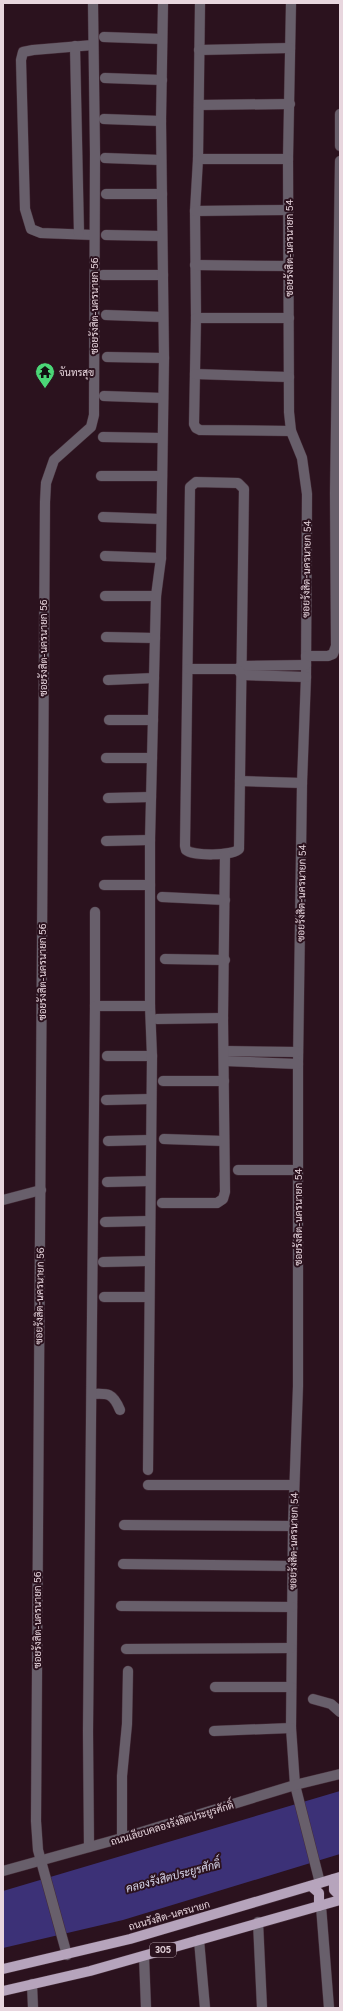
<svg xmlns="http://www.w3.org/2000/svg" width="343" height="2011" viewBox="0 0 343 2011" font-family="Figtree,Sarabun,sans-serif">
	<rect width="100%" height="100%" fill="#2b121e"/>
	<!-- water -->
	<polygon fill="#3c3177" points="340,1791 340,1854 123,1920 3,1948 3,1891"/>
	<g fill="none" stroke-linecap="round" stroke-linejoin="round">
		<defs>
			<g id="minor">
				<polyline points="200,3 198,159 195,211 196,318 194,424 196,428 200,430 291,431"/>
				<polyline points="291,3 288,159 289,412 291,431 302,458 307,494 306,677 302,783 298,1064 298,1386 293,1526 291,1728 295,1785 320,1883"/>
				<polyline points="104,37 162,39"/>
				<polyline points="93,45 33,50 23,52 21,60 25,209 31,229 41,233 94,235"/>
				<polyline points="75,46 79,234"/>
				<polyline points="199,50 290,48"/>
				<polyline points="105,78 162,80"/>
				<polyline points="199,105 290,104"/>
				<polyline points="104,119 161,121"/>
				<polyline points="340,146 340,114"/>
				<polyline points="105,158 161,160"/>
				<polyline points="198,159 288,159"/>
				<polyline points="106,194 162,194"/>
				<polyline points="195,211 288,210"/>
				<polyline points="106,235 162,236"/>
				<polyline points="195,265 289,266"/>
				<polyline points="103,275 163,275"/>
				<polyline points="106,315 163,317"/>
				<polyline points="196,318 289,318"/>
				<polyline points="107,357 164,358"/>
				<polyline points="195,374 289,377"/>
				<polyline points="104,396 163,398"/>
				<polyline points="103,437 162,438"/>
				<polyline points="101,476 162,476"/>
				<path d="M196 482 238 483 244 489 239 849C233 856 193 856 186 850L185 846 190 487Z"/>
				<polyline points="103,517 161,519"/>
				<polyline points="105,556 161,558"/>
				<polyline points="105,596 156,596"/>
				<polyline points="106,637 155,638"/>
				<polyline points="306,656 328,656 333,654 336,646 335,493 340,161"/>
				<polyline points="188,669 237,669 242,666 306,665"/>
				<polyline points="239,671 242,675 306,677"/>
				<polyline points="108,680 154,678"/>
				<polyline points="109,720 153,720"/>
				<polyline points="106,758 152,758"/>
				<polyline points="240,781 302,783"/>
				<polyline points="108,798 151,797"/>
				<polyline points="106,841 150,840"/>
				<polyline points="104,885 150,885"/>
				<polyline points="162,897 225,900"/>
				<polyline points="95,912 95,1006"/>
				<polyline points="165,959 225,960"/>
				<polyline points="157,1019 223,1018"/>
				<polyline points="225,1051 298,1052"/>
				<polyline points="107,1056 152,1056"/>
				<polyline points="225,1061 298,1064"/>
				<polyline points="163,1081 224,1081"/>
				<polyline points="106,1100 151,1099"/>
				<polyline points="164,1139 224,1141"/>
				<polyline points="108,1141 150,1140"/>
				<polyline points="238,1170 297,1170"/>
				<polyline points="107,1182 150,1181"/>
				<polyline points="3,1200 41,1190"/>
				<polyline points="162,1203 217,1203 223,1199 225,1192 223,1018 225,854"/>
				<polyline points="105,1222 149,1221"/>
				<polyline points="103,1262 148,1261"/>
				<polyline points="104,1297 149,1297"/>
				<path d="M92 1394C108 1393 113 1393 120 1410"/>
				<polyline points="148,1470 152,1056 150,1006"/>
				<polyline points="148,1485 294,1485"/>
				<polyline points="124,1525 293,1526"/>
				<polyline points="123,1564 292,1566"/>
				<polyline points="121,1606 292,1607"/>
				<polyline points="126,1649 291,1648"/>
				<polyline points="215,1687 291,1687"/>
				<polyline points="313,1699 331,1704 340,1712"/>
				<polyline points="214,1731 291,1728"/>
				<polyline points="122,1838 122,1776 127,1724 128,1671"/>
				<polyline points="89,1847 88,1732 95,1006 150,1006 150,840 156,596 161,558 164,358 161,121 163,3"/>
				<polyline points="3,1871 122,1838 295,1785 340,1774"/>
				<polyline points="321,1906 329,2008"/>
				<polyline points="258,1922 262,2008"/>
				<polyline points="199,1940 205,2008"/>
				<polyline points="67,1955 38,1850 36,1821 45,502 46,483 54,460 91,427 94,415 95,153 93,3"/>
				<polyline points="144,1956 146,2008"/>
				<polyline points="32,1984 33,2008"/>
			</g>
			<g id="major">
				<polyline points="334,1879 334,1890 340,1896"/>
				<polyline points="311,1886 319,1893 319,1906"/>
				<polyline points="3,1969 130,1939 340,1877"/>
				<polyline points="3,1991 90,1971 340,1900"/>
			</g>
		</defs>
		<!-- minor casing -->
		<use href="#minor" stroke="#452d39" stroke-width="11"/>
		<!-- major casing -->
		<use href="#major" stroke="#452d39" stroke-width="11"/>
		<!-- minor -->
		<use href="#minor" stroke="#685f6b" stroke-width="10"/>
		<!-- major -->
		<use href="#major" stroke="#b6a4bc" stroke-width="10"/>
	</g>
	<!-- icons -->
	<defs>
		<symbol id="temple-pin" viewBox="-11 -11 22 30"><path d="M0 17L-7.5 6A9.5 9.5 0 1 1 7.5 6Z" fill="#4bd677" stroke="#2b121e"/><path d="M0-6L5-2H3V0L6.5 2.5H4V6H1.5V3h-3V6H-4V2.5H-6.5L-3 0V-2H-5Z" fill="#111"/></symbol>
	</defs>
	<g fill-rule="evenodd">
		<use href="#temple-pin" x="34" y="361" width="22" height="30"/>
	</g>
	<g text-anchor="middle" stroke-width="4" stroke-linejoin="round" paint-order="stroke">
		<!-- shield labels -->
		<rect fill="#2b121e" stroke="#af9ba4" stroke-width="1" x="150" y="1943" width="26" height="14" rx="3"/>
		<g font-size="9" font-weight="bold" fill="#e8d6de">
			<text x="163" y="1953">305</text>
		</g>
		<!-- street labels -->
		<g font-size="10" fill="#e8d6de" stroke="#2b121e">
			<text transform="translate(289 248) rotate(-90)" y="4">ซอยรังสิต-นครนายก 54</text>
			<text transform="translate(94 306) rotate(-90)" y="4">ซอยรังสิต-นครนายก 56</text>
			<text transform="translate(306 569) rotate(-89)" y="4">ซอยรังสิต-นครนายก 54</text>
			<text transform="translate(43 648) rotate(-90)" y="4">ซอยรังสิต-นครนายก 56</text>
			<text transform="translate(301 893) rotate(-89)" y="4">ซอยรังสิต-นครนายก 54</text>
			<text transform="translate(42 972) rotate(-90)" y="4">ซอยรังสิต-นครนายก 56</text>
			<text transform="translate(298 1217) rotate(-90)" y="4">ซอยรังสิต-นครนายก 54</text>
			<text transform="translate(39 1296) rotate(-89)" y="4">ซอยรังสิต-นครนายก 56</text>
			<text transform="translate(293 1541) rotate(-89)" y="4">ซอยรังสิต-นครนายก 54</text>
			<text transform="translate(37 1620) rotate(-90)" y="4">ซอยรังสิต-นครนายก 56</text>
			<text transform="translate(172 1823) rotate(-17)" y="4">ถนนเลียบคลองรังสิตประยูรศักดิ์</text>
			<text transform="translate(169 1915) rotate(-16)" y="4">ถนนรังสิต-นครนายก</text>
		</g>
		<!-- poi labels -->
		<g font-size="10" fill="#e8d6de" stroke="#2b121e" text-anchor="start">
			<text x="59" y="376">จันทรสุข</text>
		</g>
		<!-- water labels -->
		<g font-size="11" font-style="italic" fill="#d8d8ed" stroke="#2b121e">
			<text transform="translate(173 1876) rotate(-15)" y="4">คลองรังสิตประยูรศักดิ์</text>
		</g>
	</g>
	<!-- border -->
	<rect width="343" height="2011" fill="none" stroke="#e8d6de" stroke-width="8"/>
</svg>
